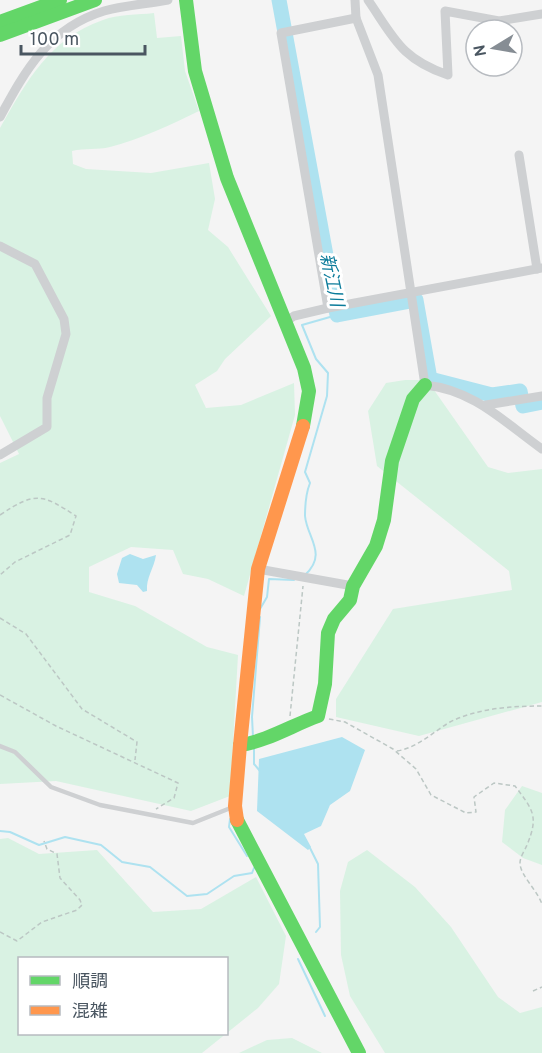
<svg xmlns="http://www.w3.org/2000/svg" width="542" height="1053" viewBox="0 0 542 1053" font-family="Overpass,'Noto Sans JP',sans-serif">
	<rect width="100%" height="100%" fill="#f4f4f4"/>
	<!-- green -->
	<g fill="#d9f2e3" fill-rule="evenodd">
		<path d="M154 13 157 38 181 36 185 71 199 111C170 125 141 139 110 147 98 150 85 148 72 151L73 164 86 169 151 173 209 163 215 199 208 230 228 247 271 316 225 359 217 371 195 385 206 408 241 405 294 383 295 415 244 596 208 579 183 574 173 550 131 547 89 567V592L135 606 207 647 238 655 230 796 191 811 56 781 0 784V463L19 454 0 416V128C26 82 50 38 103 20 118 14 138 15 154 13Z"/>
		<polygon points="405,380 427,380 488,467 508,473 542,469 542,702 419,736 336,717 336,699 393,609 512,590 509,571 377,466 368,411 386,383"/>
		<polygon points="522,786 542,793 542,865 523,858 502,842 505,810"/>
		<path d="M8 838 39 854 97 850 153 912 201 909 256 877 286 936 279 984 258 1008 202 1053H0V839ZM226 958V1034H20V958Z"/>
		<polygon points="367,850 415,887 451,927 498,997 520,1013 542,1007 542,1053 385,1053 350,996 341,955 340,891 348,862"/>
		<polygon points="292,1038 322,1053 239,1053 267,1040"/>
	</g>
	<!-- water -->
	<g fill="#aee2f0">
		<path d="M130 554 143 559 156 555C154 569 146 577 147 591L143 592 137 585 119 583 117 574 122 558Z"/>
		<polygon points="342,737 365,750 350,791 330,805 321,826 304,834 311,847 308,850 257,811 259,759"/>
	</g>
	<g fill="none" stroke-linecap="round" stroke-linejoin="round">
		<!-- stream -->
		<g stroke="#aee2f0" stroke-width="2">
			<path d="M305 575C328 554 307 538 305 516 305 505 306 493 310 483L305 472 327 396 328 373 316 359 302 325 337 315"/>
			<polyline points="260,609 267,597 269,579 294,580"/>
			<polyline points="253,737 252,717 260,617"/>
			<polyline points="254,749 254,764 260,771"/>
			<polyline points="230,819 229,827 247,856"/>
			<polyline points="0,831 10,832 39,845 65,837 101,845 122,862 150,867 187,896 207,894 234,876 252,873 254,868"/>
			<polyline points="309,846 318,864 320,927 316,932"/>
			<polyline points="298,959 325,1016"/>
		</g>
		<!-- river -->
		<polyline stroke="#aee2f0" stroke-width="15" points="279,0 337,315 416,300 430,379 492,395 520,391 523,406 542,402"/>
		<!-- path -->
		<g stroke="#bcc7c4" stroke-width="1.5" stroke-dasharray="4.5 3" stroke-linecap="butt">
			<path d="M0 515C36 491 42 494 76 516L70 535 15 562 0 575"/>
			<polyline points="0,618 26,634 82,709 137,742 135,760"/>
			<polyline points="0,695 56,726 178,783 174,798 156,809"/>
			<polyline points="290,716 303,586"/>
			<path d="M329 719 345 722 393 749 416 769 431 795 466 813 476 812 474 797 494 783 515 786C533 810 539 816 527 845 525 850 520 857 520 863 520 875 537 890 542 904"/>
			<path d="M397 751C417 748 433 732 450 722 478 708 512 706 542 706"/>
			<polyline points="0,932 17,941 42,922 77,910 82,905 80,900 60,878 57,854 47,849 44,841"/>
			<polyline points="533,991 542,987"/>
		</g>
		<!-- lane -->
		<polyline stroke="#ced0d2" stroke-width="4.5" points="0,746 15,752 51,787 100,805 193,823 233,807"/>
		<!-- street -->
		<g stroke="#ced0d2" stroke-width="9">
			<path d="M355 0 356 18 378 75 425 385C474 390 504 422 542 449"/>
			<path d="M368 0C394 38 401 59 448 75L445 11 499 21 542 14"/>
			<path d="M0 117C26 69 49 28 104 11 125 5 147 4 168 0"/>
			<polyline points="519,155 537,269"/>
			<polyline points="0,246 35,264 64,319 66,334 47,398 47,427 0,455"/>
			<polyline points="328,308 281,33 356,18"/>
			<polyline points="285,322 294,316 328,308 542,268"/>
			<polyline points="486,405 542,396"/>
			<polyline points="258,569 353,586"/>
		</g>
		<!-- fast -->
		<g stroke="#63d668" stroke-width="14">
			<polyline points="186,0 195,71 227,178 304,368 309,391 303,426"/>
			<polyline points="0,22 60,0"/>
			<polyline points="0,35 95,0"/>
			<path d="M240 745C265 742 293 725 318 716L325 684 328 633 334 619 350 600 353 586 376 546 384 520 392 461 413 399 425 385"/>
			<polyline points="237,820 359,1053"/>
		</g>
		<!-- slow -->
		<polyline stroke="#ff974d" stroke-width="14" points="237,820 235,806 240,745 258,569 303,426"/>
	</g>
	<g text-anchor="middle" stroke-width="6" stroke-linejoin="round" paint-order="stroke">
		<!-- water labels -->
		<g font-size="18" font-style="italic" fill="#0c7c9b" stroke="#fff">
			<text transform="translate(332 280) rotate(78)" y="6">新江川</text>
		</g>
	</g>
	<!-- legend -->
	<rect x="18" y="957" width="210" height="78" fill="#ffffff" stroke="#b7bbc0" stroke-width="1.5"/>
	<rect x="30" y="976" width="30" height="9" fill="#63d668" stroke="#b7bbc0" stroke-width="1.5"/>
	<text x="72" y="987" font-size="18" fill="#4a5661">順調</text>
	<rect x="30" y="1006" width="30" height="9" fill="#ff974d" stroke="#b7bbc0" stroke-width="1.5"/>
	<text x="72" y="1017" font-size="18" fill="#4a5661">混雑</text>
	<!-- north arrow -->
	<g transform="translate(494 48) rotate(259)"><circle r="28" fill="#ffffff" stroke="#b7bbc0" stroke-width="1.5"/>
	<path d="M0-4.5L10 22L0 15L-10 22Z" fill="#868d94"/>
	<text y="-9" font-size="16" font-weight="bold" text-anchor="middle" fill="#4a5661">N</text>
	</g>
	<!-- scale -->
	<path d="M21 45v9h124v-9" fill="none" stroke="#4a5661" stroke-width="3"/>
	<text x="30" y="45" font-size="18" fill="#4a5661" stroke="#ffffff" stroke-width="4.5" paint-order="stroke">100 m</text>
</svg>
